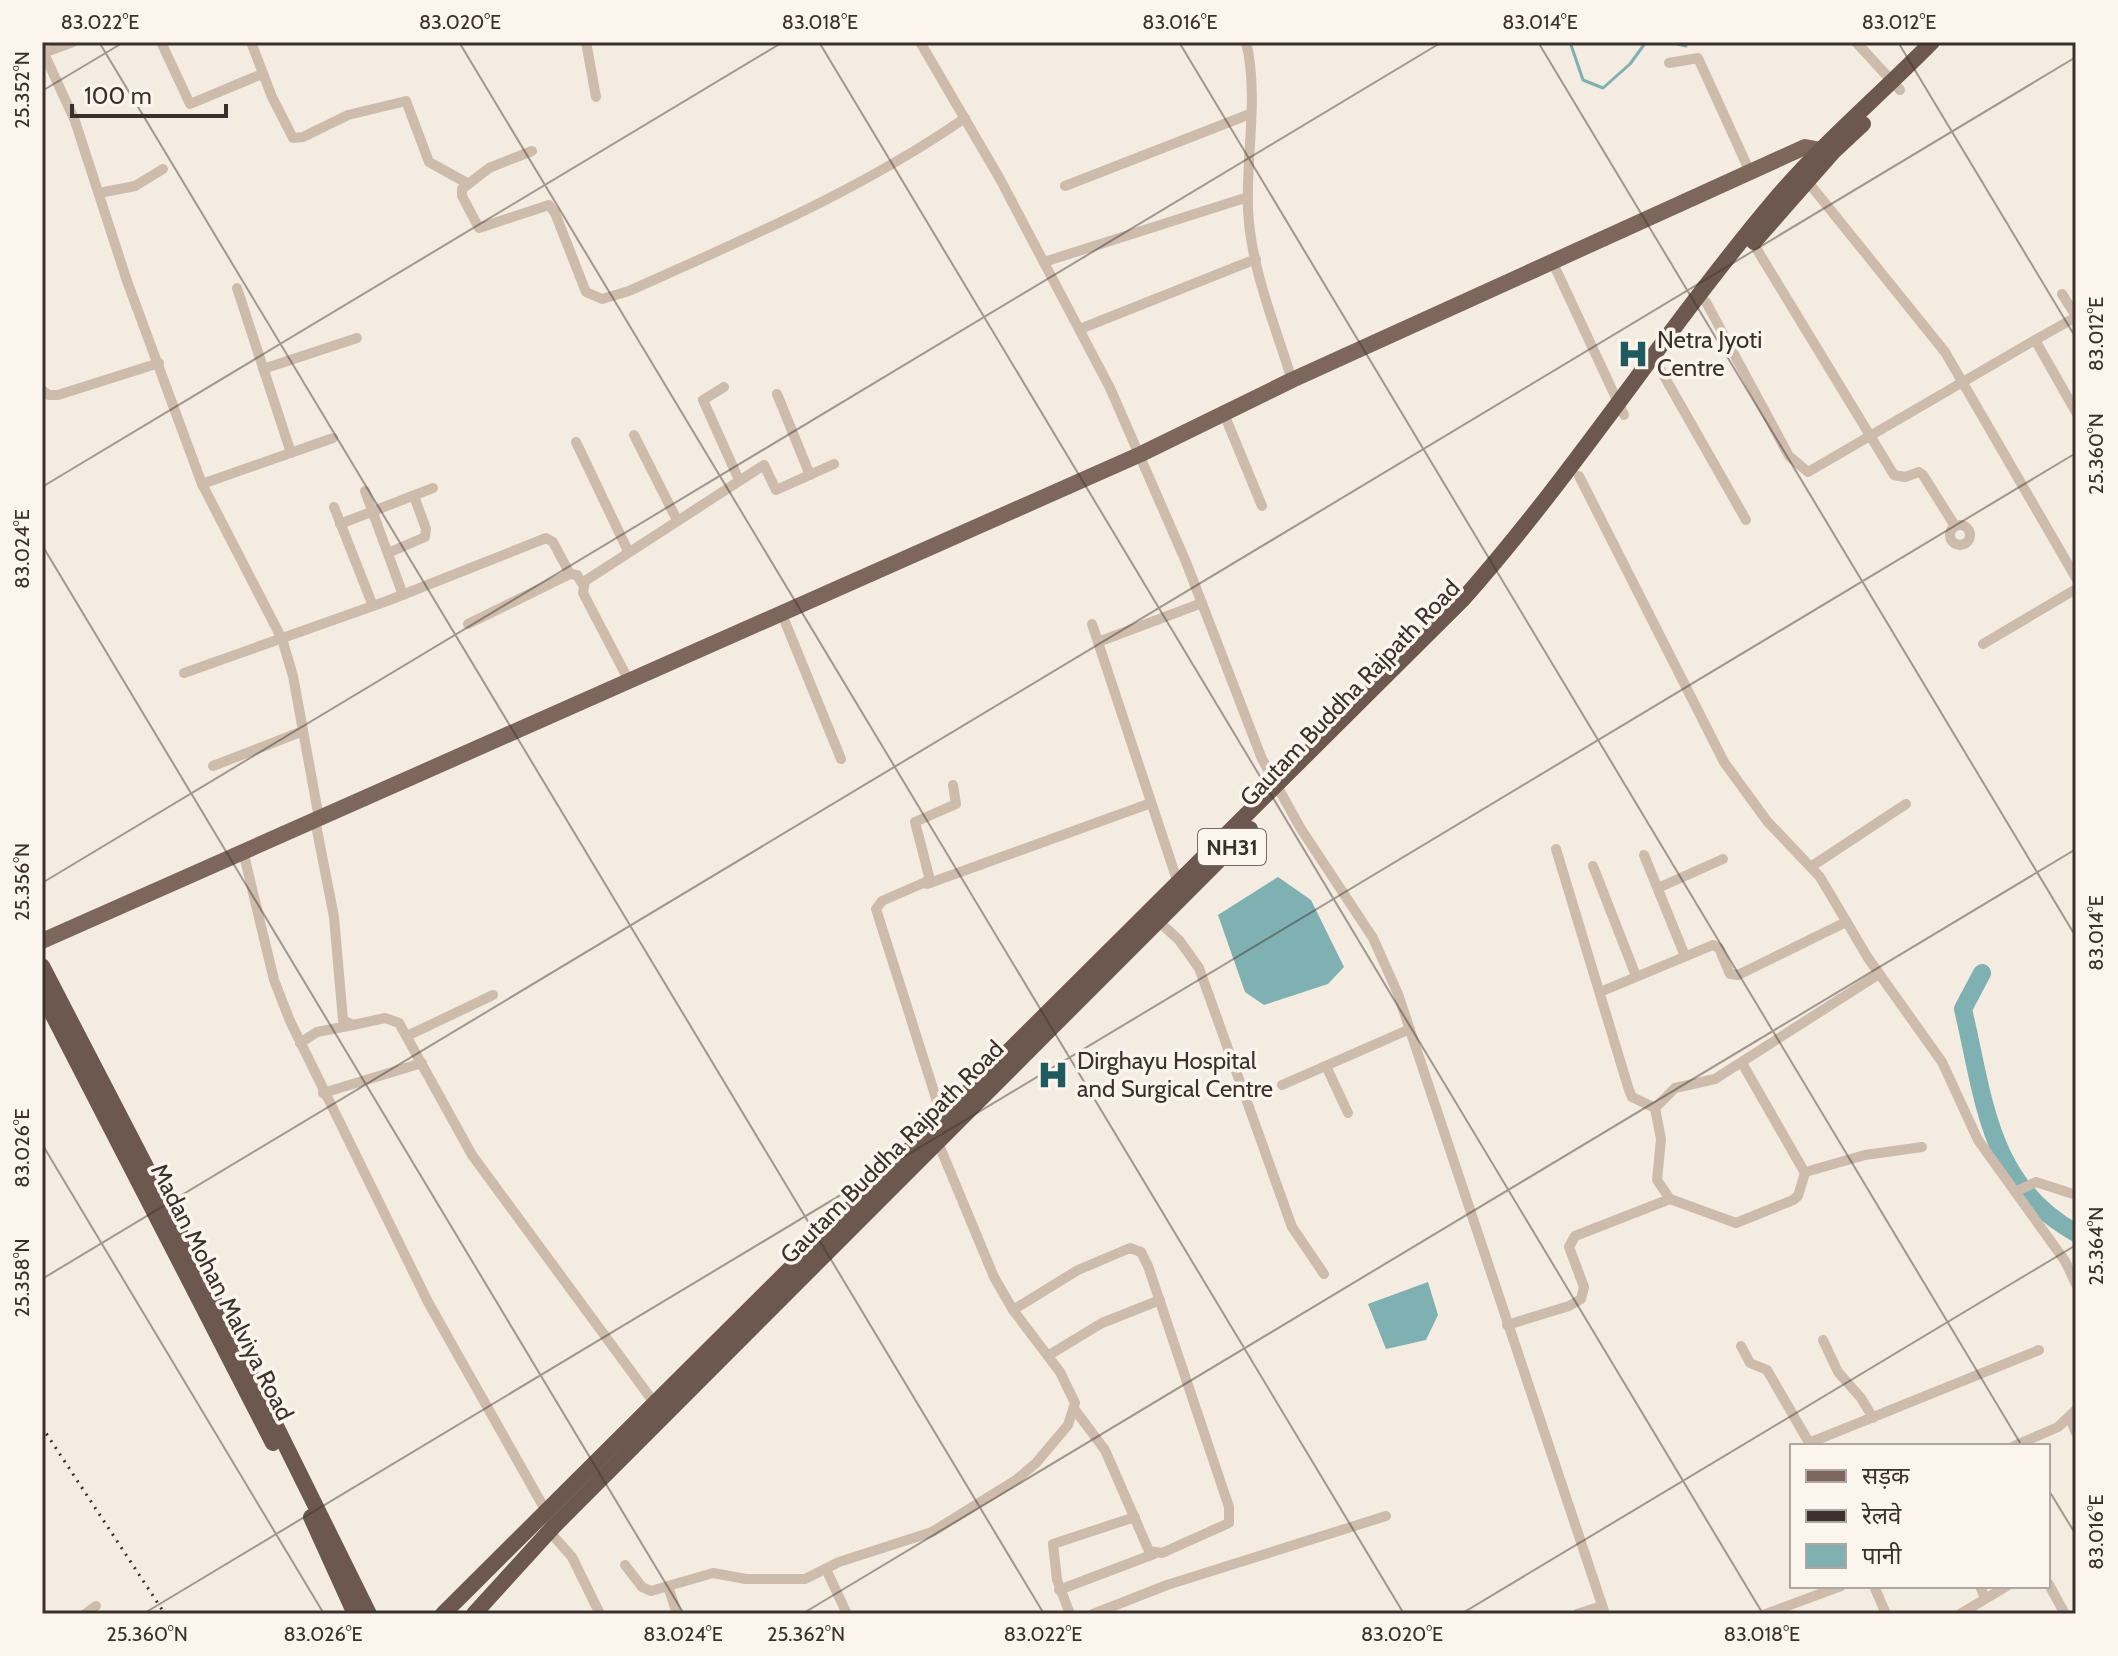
<svg xmlns="http://www.w3.org/2000/svg" width="2118" height="1656" viewBox="0 0 2118 1656" font-family="Cabin,'Noto Sans Devanagari',sans-serif">
	<rect width="100%" height="100%" fill="#f4ebe1"/>
	<!-- water -->
	<g fill="#7fb0b2">
		<polygon points="1278,877 1311,900 1344,967 1328,984 1264,1005 1245,992 1218,915"/>
		<polygon points="1428,1282 1438,1315 1426,1340 1386,1349 1368,1304"/>
	</g>
	<g fill="none" stroke-linecap="round" stroke-linejoin="round">
		<!-- stream -->
		<g stroke="#7fb0b2" stroke-width="3">
			<polyline points="1570,42 1583,80 1603,88 1630,64 1646,42"/>
			<polyline points="1669,42 1686,46"/>
		</g>
		<!-- river -->
		<path stroke="#7fb0b2" stroke-width="18" d="M1982 973 1963 1009C1984 1097 1988 1185 2076 1233"/>
		<!-- minor -->
		<g stroke="#cdbbac" stroke-width="10">
			<polyline points="161,42 190,104 262,74"/>
			<polyline points="251,42 272,97 293,138 303,137 348,115 406,101 429,162 467,183"/>
			<polyline points="586,42 596,97"/>
			<polyline points="920,42 1000,179 1110,388 1186,562 1262,759 1301,829 1373,938 1398,994 1605,1614"/>
			<path d="M1246 42C1259 95 1246 153 1248 208 1250 266 1275 325 1292 380"/>
			<polyline points="1856,42 1900,90"/>
			<polyline points="42,49 75,121 127,281 202,484 282,639 293,676 319,818"/>
			<polyline points="43,53 73,42"/>
			<polyline points="1669,63 1698,58 1750,172"/>
			<path d="M532 151 489 168 462 189V196L479 228 549 205 555 213 586 292 602 299 629 291C745 239 861 190 965 118"/>
			<polyline points="1808,182 1945,352 2076,578"/>
			<polyline points="1065,186 1250,114"/>
			<polyline points="99,193 135,186 163,169"/>
			<polyline points="1753,243 1894,475 1905,477 1919,472 1923,475 1955,526"/>
			<polyline points="1552,261 1624,415"/>
			<polyline points="1044,262 1248,197"/>
			<polyline points="237,288 291,453"/>
			<polyline points="2062,294 2076,316"/>
			<polyline points="1706,302 1789,456 1808,472 2035,340 2076,412"/>
			<polyline points="1080,329 1256,259"/>
			<polyline points="2035,340 2076,317"/>
			<polyline points="263,369 357,338"/>
			<polyline points="1660,369 1746,520"/>
			<polyline points="724,387 703,400 739,480"/>
			<polyline points="42,390 49,395 58,395 159,363"/>
			<polyline points="777,394 810,475"/>
			<polyline points="1224,414 1262,506"/>
			<polyline points="634,435 677,520"/>
			<polyline points="576,442 628,551"/>
			<polyline points="1579,476 1724,762 1767,821 1820,877 1868,958 1942,1062 1978,1140 2065,1261 2076,1284"/>
			<polyline points="202,484 333,438"/>
			<polyline points="365,491 403,595"/>
			<polyline points="334,507 373,606"/>
			<polyline points="340,524 433,488"/>
			<circle cx="1960" cy="535" r="10"/>
			<polyline points="388,553 425,537 426,529 414,496"/>
			<polyline points="781,612 841,759"/>
			<polyline points="468,624 570,574 577,575 583,585"/>
			<polyline points="1092,624 1179,886"/>
			<polyline points="1098,642 1202,603"/>
			<polyline points="1983,644 2076,589"/>
			<polyline points="184,673 387,601 546,538 553,542 570,574"/>
			<polyline points="628,679 583,593 585,581 764,465 776,490 834,464"/>
			<polyline points="213,766 303,731"/>
			<polyline points="315,820 334,917 343,1020 353,1025 385,1018 399,1023 472,1155 658,1408"/>
			<polyline points="1556,849 1629,1090 1632,1097 1655,1108"/>
			<polyline points="243,851 274,980 290,1021 428,1302 547,1513"/>
			<polyline points="1644,855 1685,956"/>
			<polyline points="1593,866 1636,976"/>
			<polyline points="1812,866 1906,804"/>
			<polyline points="927,884 1151,803"/>
			<polyline points="1658,888 1723,859"/>
			<polyline points="1157,920 1179,940 1199,968 1292,1227 1324,1274"/>
			<polyline points="1879,974 1715,1079 1675,1088 1655,1108 1661,1139 1657,1180 1670,1199 1736,1223 1793,1200 1798,1196 1805,1173 1809,1171 1865,1155 1922,1147"/>
			<polyline points="1600,992 1713,945 1719,948 1730,974 1738,975 1846,922"/>
			<polyline points="407,1036 493,995"/>
			<polyline points="300,1043 317,1032 353,1025"/>
			<polyline points="1742,1063 1805,1173"/>
			<polyline points="1326,1066 1348,1113"/>
			<polyline points="1282,1085 1410,1029"/>
			<polyline points="323,1093 422,1063"/>
			<polyline points="942,1117 876,909 882,901 930,880 915,822 956,804 953,785"/>
			<polyline points="937,1140 994,1277 1013,1310"/>
			<polyline points="2017,1191 2036,1182 2076,1195"/>
			<polyline points="1507,1325 1569,1306 1581,1299 1584,1287 1569,1247 1575,1236 1670,1199"/>
			<polyline points="1823,1340 1838,1372 1861,1398 1873,1418"/>
			<polyline points="1741,1346 1750,1363 1767,1370 1811,1446"/>
			<polyline points="1049,1355 1102,1323 1160,1300"/>
			<polyline points="2070,1418 2076,1433"/>
			<polyline points="1809,1443 2039,1350"/>
			<polyline points="2014,1446 2058,1427 2076,1410"/>
			<polyline points="549,1531 572,1557 600,1614"/>
			<polyline points="625,1565 642,1587 651,1591 713,1573 746,1579 805,1579 839,1562 932,1532 1016,1480 1036,1463 1068,1425 1075,1403 1060,1372 1013,1310 1078,1270 1130,1248 1141,1252 1148,1266 1229,1507 1229,1523 1162,1553 1149,1551 1105,1450 1075,1410"/>
			<polyline points="826,1569 847,1614"/>
			<polyline points="2048,1583 2065,1614"/>
			<polyline points="668,1586 677,1614"/>
			<polyline points="1874,1586 1886,1614"/>
			<polyline points="1980,1586 1985,1598"/>
			<polyline points="1059,1590 1154,1554"/>
			<polyline points="85,1614 96,1606"/>
			<polyline points="1070,1614 1057,1580 1053,1544 1135,1517"/>
			<polyline points="1093,1614 1167,1585 1386,1516"/>
			<polyline points="1577,1614 1602,1606"/>
			<polyline points="1766,1614 1841,1586"/>
			<polyline points="1960,1614 2007,1586"/>
		</g>
		<!-- primary -->
		<polyline stroke="#7d675c" stroke-width="16" points="42,941 1141,454 1292,380 1805,147 1832,152"/>
		<!-- trunk -->
		<g stroke="#6c584f" stroke-width="16">
			<polyline points="1754,242 1833,152 1863,124"/>
			<polyline points="42,966 186,1244 369,1614"/>
			<polyline points="42,994 273,1443"/>
			<polyline points="311,1517 355,1614"/>
			<path d="M443 1614 1464 598C1577 470 1668 326 1778 196 1825 141 1881 94 1932 42"/>
			<polyline points="474,1614 554,1526 1250,829"/>
		</g>
		<!-- rail -->
		<polyline stroke="#3b302b" stroke-width="3" stroke-dasharray="2 6" stroke-linecap="butt" points="42,1427 165,1614"/>
	</g>
	<!-- ticks -->
	<path fill="none" stroke="#3b302b" stroke-width="2" stroke-opacity="0.45" d="M99 42 1044 1614M459 42 1404 1614M819 42 1763 1614M1179 42 2022 1446M1538 42 2076 937M1898 42 2076 338M42 91 124 42M42 487 783 42M42 545 684 1614M42 883 1442 42M42 1144 324 1614M42 1279 2076 57M2048 1489 2076 1535M143 1614 2076 453M802 1614 2076 849M1461 1614 2076 1245"/>
	<!-- icons -->
	<defs>
		<symbol id="hospital-bare" viewBox="-9 -9 18 18"><path d="M-5-5h3v3.5h4V-5h3V5h-3V1.5h-4V5h-3Z" fill="#1f5a5e" stroke="#fbf5ee" stroke-width="2.5" paint-order="stroke"/></symbol>
	</defs>
	<g fill-rule="evenodd">
		<use href="#hospital-bare" x="1611" y="332" width="44" height="44"/>
		<use href="#hospital-bare" x="1031" y="1053" width="44" height="44"/>
	</g>
	<g text-anchor="middle" stroke-width="7" stroke-linejoin="round" paint-order="stroke">
		<!-- shield labels -->
		<rect fill="#fbf5ee" stroke="#756b66" stroke-width="2" x="1198" y="829" width="68" height="36" rx="6"/>
		<g font-size="22" font-weight="bold" fill="#3b302b">
			<text x="1232" y="855">NH31</text>
		</g>
		<!-- poi labels -->
		<g font-size="24" fill="#3b302b" stroke="#fbf5ee" text-anchor="start">
			<text x="1657" y="348">Netra Jyoti<tspan x="1657" dy="28">Centre</tspan></text>
			<text x="1077" y="1069">Dirghayu Hospital<tspan x="1077" dy="28">and Surgical Centre</tspan></text>
		</g>
		<!-- street labels -->
		<g font-size="24" fill="#3b302b" stroke="#fbf5ee">
			<text transform="translate(1350 693) rotate(-46)" y="8">Gautam Buddha Rajpath Road</text>
			<text transform="translate(892 1152) rotate(-45)" y="8">Gautam Buddha Rajpath Road</text>
			<text transform="translate(222 1292) rotate(63)" y="8">Madan Mohan Malviya Road</text>
		</g>
	</g>
	<!-- border -->
	<rect width="2118" height="1656" fill="none" stroke="#fbf5ee" stroke-width="88"/>
	<!-- legend -->
	<rect x="1790" y="1444" width="260" height="144" fill="#fbf5ee" stroke="#aea6a0" stroke-width="2"/>
	<rect x="1806" y="1470" width="40" height="12" fill="#7d675c" stroke="#aea6a0" stroke-width="2"/>
	<text x="1862" y="1484" font-size="24" fill="#3b302b">सड़क</text>
	<rect x="1806" y="1510" width="40" height="12" fill="#3b302b" stroke="#aea6a0" stroke-width="2"/>
	<text x="1862" y="1524" font-size="24" fill="#3b302b">रेलवे</text>
	<rect x="1806" y="1544" width="40" height="24" fill="#7fb0b2" stroke="#aea6a0" stroke-width="2"/>
	<text x="1862" y="1564" font-size="24" fill="#3b302b">पानी</text>
	<!-- scale -->
	<path d="M72 104v12h154v-12" fill="none" stroke="#3b302b" stroke-width="4"/>
	<text x="84" y="104" font-size="24" fill="#3b302b" stroke="#fbf5ee" stroke-width="6" paint-order="stroke">100 m</text>
	<rect x="44" y="44" width="2030" height="1568" fill="none" stroke="#3b302b" stroke-width="3"/>
	<g font-size="20" text-anchor="middle" fill="#3b302b">
		<text x="100" y="29">83.022°E</text>
		<text x="460" y="29">83.020°E</text>
		<text x="820" y="29">83.018°E</text>
		<text x="1180" y="29">83.016°E</text>
		<text x="1540" y="29">83.014°E</text>
		<text x="1899" y="29">83.012°E</text>
		<text transform="translate(22 90) rotate(-90)" y="7">25.352°N</text>
		<text transform="translate(2096 334) rotate(-90)" y="7">83.012°E</text>
		<text transform="translate(2096 454) rotate(-90)" y="7">25.360°N</text>
		<text transform="translate(22 549) rotate(-90)" y="7">83.024°E</text>
		<text transform="translate(22 882) rotate(-90)" y="7">25.356°N</text>
		<text transform="translate(2096 933) rotate(-90)" y="7">83.014°E</text>
		<text transform="translate(22 1148) rotate(-90)" y="7">83.026°E</text>
		<text transform="translate(2096 1246) rotate(-90)" y="7">25.364°N</text>
		<text transform="translate(22 1278) rotate(-90)" y="7">25.358°N</text>
		<text transform="translate(2096 1532) rotate(-90)" y="7">83.016°E</text>
		<text x="147" y="1641">25.360°N</text>
		<text x="323" y="1641">83.026°E</text>
		<text x="683" y="1641">83.024°E</text>
		<text x="806" y="1641">25.362°N</text>
		<text x="1043" y="1641">83.022°E</text>
		<text x="1402" y="1641">83.020°E</text>
		<text x="1762" y="1641">83.018°E</text>
	</g>
</svg>
